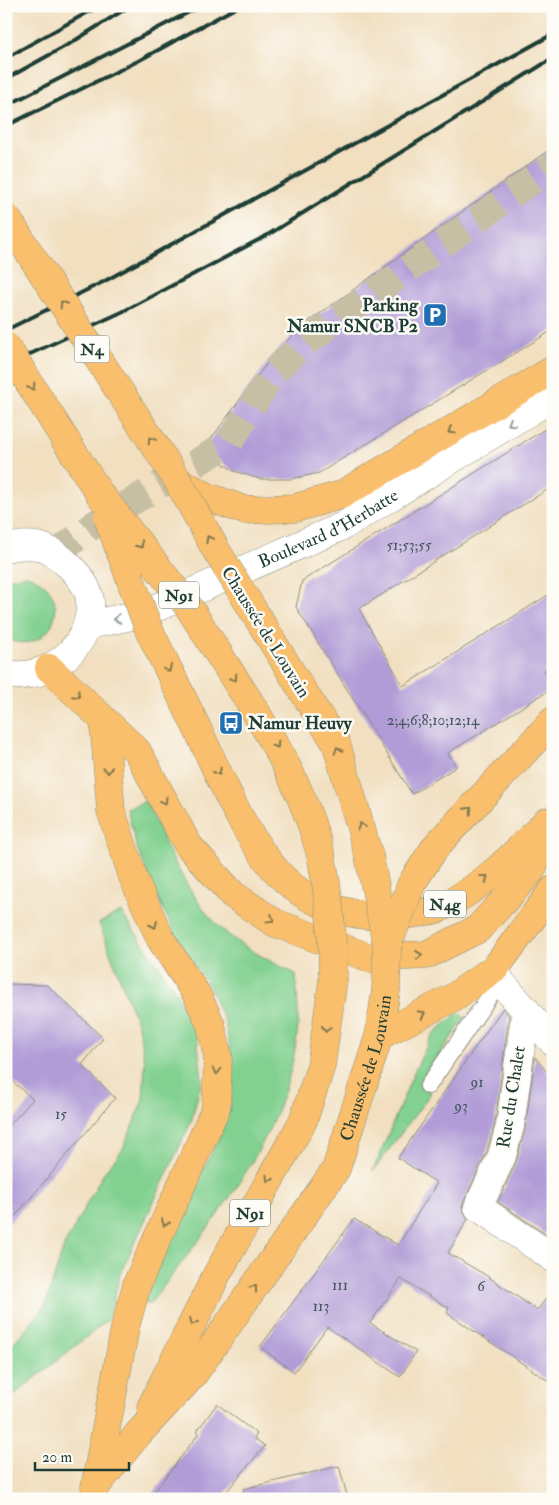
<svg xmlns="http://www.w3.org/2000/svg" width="559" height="1505" viewBox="0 0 559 1505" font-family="'IM FELL Double Pica',serif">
	<rect width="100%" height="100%" fill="#fdfcf7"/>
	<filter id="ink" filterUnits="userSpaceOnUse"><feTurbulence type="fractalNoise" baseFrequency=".02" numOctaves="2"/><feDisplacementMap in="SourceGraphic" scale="10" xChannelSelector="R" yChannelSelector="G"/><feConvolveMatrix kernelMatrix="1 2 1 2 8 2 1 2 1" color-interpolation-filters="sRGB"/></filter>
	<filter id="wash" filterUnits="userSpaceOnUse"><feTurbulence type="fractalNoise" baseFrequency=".0096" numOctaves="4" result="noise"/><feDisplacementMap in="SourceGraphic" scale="20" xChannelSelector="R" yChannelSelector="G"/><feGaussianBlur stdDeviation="1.12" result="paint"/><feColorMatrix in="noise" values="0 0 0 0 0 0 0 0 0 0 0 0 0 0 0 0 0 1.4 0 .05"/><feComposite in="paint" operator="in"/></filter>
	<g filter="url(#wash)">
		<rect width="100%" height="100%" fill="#f1dfc0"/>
		<!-- green -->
		<g fill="#83d191" stroke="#518762">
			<path d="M27 575C79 592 52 659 6 639V579Z"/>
			<path d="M146 801C163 840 181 881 208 915 230 942 266 959 296 974 297 996 300 1021 296 1042 282 1143 209 1226 150 1304H144L161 1254 216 1144 230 1109 232 1059 225 1023 209 986 181 945 157 897 137 848 127 809Z"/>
			<polygon points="121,912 173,987 197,1037 202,1079 191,1122 120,1274 109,1319 6,1401 6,1352 45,1306 64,1246 103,1174 123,1149 143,1100 145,1062 138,1026 99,923"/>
			<polygon points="459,1012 465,1018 418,1085 431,1093 373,1171 415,1070 433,1034"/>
		</g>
		<g id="blocks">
			<!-- building -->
			<g fill="#b19cd7">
				<polygon points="553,147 553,330 319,473 291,479 260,479 234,471 214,457 205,447 273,355 301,327"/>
				<polygon points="553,424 553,486 359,609 403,686 553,592 553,664 544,670 553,688 448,753 456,767 412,794 296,607 302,581"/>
				<polygon points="6,984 47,985 103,1038 82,1065 115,1098 6,1227 6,1129 33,1099 6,1076"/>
				<polygon points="503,1008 509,1016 495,1123 487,1151 464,1201 462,1208 468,1219 448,1253 487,1276 537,1310 553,1290 553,1384 447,1313 449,1308 401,1279 370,1323 416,1352 400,1377 327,1327 294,1372 260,1347 354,1219 398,1245 437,1183 398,1158"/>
				<polygon points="535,1057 552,1078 553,1239 498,1202 516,1162 525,1130"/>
				<polygon points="217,1404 257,1434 254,1438 265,1446 220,1499 149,1499 199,1433 197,1431"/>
				<polygon points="339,1466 348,1499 245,1499 243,1489"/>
			</g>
		</g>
	</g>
	<g filter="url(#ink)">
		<use href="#blocks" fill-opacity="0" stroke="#888e7a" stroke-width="1"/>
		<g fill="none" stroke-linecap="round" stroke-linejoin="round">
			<!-- tertiary-tunnel -->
			<polyline stroke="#c7bfa4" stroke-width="28" stroke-dasharray="28 14" stroke-linecap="butt" points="54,555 95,524 229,443 272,374 298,348 553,165"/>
			<defs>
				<polyline id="service" points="428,1086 500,981"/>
				<g id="minor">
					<polyline points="496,967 500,981 553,1042"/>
					<polyline points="526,1010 510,1126 502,1156 478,1207 553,1258"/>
				</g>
				<g id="tertiary">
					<path d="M6 548C16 546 26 544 37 546 57 550 89 580 90 602 92 646 49 682 6 674"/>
					<path id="s1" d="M87 625 142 614 343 526 553 397"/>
				</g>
				<g id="primary">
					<polyline points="178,481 208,497 244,510 295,508 341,495 553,370"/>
					<polyline points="49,668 137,751 188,845 233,895 275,923 370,958 426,955 478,929 531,871 553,820"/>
					<polyline points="299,685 336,743 369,856"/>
					<path d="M250 703C282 754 305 797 321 855"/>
					<path d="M197 728C220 776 244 838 281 876 316 912 370 922 418 913 425 911 434 911 440 908 481 889 515 854 546 822"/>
					<polyline points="412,883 436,846 553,721"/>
					<polyline points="379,1036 454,997 496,967 553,890"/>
					<polyline points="151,1407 216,1276 303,1121 321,1066 333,980"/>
					<path id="s2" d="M96 1486 137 1435 193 1375 336 1169 379 1036 386 991"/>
					<polyline points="95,1487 125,1328 137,1284 216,1108 218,1057 211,1025 197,995 160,938 133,877 111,811 104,722"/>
				</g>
			</defs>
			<!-- service casing -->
			<use href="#service" stroke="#888e7a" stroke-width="18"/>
			<!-- minor casing -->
			<use href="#minor" stroke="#888e7a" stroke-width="29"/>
			<!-- tertiary casing -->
			<use href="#tertiary" stroke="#888e7a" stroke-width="29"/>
			<!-- primary casing -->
			<use href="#primary" stroke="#888e7a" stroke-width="29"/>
			<!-- service -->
			<use href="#service" stroke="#fff" stroke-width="16"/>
			<!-- minor -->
			<use href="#minor" stroke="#fff" stroke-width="28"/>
			<!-- tertiary -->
			<use href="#tertiary" stroke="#fff" stroke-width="28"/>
			<!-- primary -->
			<use href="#primary" stroke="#f9bf6d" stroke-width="28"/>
			<!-- rail -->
			<g stroke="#1f3d34" stroke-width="4">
				<polyline points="6,58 99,6"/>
				<polyline points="6,79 71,43 130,6"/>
				<polyline points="6,106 201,6"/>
				<polyline points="6,126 138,61 239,6"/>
				<polyline points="6,330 103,282 553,34"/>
				<polyline points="6,365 122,312 266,236 553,58"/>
			</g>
			<defs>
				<g id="primary-bridge">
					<polyline points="6,217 178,481 216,550 299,685"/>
					<polyline points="6,346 99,493 188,606 250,703"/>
					<polyline points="108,518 149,630 197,728"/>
					<path d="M321 855C330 899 333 935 333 980"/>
					<polyline points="369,856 387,946 386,991"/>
					<polyline points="387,946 412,883"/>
				</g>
			</defs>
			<!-- primary-bridge casing -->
			<use href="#primary-bridge" stroke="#888e7a" stroke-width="29" stroke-linecap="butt"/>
			<!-- primary-bridge -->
			<use href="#primary-bridge" stroke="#f9bf6d" stroke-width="28"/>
		</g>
		<!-- one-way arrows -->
		<defs><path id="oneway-chevron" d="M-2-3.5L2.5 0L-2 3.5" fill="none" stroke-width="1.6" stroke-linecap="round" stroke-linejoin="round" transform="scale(1.25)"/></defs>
		<g stroke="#81784e">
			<use href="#oneway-chevron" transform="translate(63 304) rotate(-123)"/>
			<use href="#oneway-chevron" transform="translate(32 387) rotate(58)"/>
			<use href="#oneway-chevron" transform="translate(451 431) rotate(149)"/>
			<use href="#oneway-chevron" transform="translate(151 440) rotate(-123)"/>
			<use href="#oneway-chevron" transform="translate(209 539) rotate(-119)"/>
			<use href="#oneway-chevron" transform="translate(140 545) rotate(52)"/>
			<use href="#oneway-chevron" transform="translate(168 669) rotate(64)"/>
			<use href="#oneway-chevron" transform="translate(234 678) rotate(57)"/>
			<use href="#oneway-chevron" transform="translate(77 695) rotate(45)"/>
			<use href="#oneway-chevron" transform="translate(276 745) rotate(58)"/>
			<use href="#oneway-chevron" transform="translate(338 750) rotate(-109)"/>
			<use href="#oneway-chevron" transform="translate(108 770) rotate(85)"/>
			<use href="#oneway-chevron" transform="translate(218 772) rotate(63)"/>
			<use href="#oneway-chevron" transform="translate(164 801) rotate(61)"/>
			<use href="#oneway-chevron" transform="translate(469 810) rotate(-47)"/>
			<use href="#oneway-chevron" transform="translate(361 826) rotate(-106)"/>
			<use href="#oneway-chevron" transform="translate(485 878) rotate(-38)"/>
			<use href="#oneway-chevron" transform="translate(271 919) rotate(32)"/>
			<use href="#oneway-chevron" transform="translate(154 925) rotate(66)"/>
			<use href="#oneway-chevron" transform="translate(419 955) rotate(-6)"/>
			<use href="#oneway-chevron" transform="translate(422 1014) rotate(-28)"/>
			<use href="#oneway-chevron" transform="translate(326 1029) rotate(98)"/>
			<use href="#oneway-chevron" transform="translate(217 1071) rotate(92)"/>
			<use href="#oneway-chevron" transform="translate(269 1179) rotate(119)"/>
			<use href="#oneway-chevron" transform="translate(165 1223) rotate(114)"/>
			<use href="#oneway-chevron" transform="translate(254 1288) rotate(-54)"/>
			<use href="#oneway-chevron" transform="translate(193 1322) rotate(116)"/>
		</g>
		<g stroke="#8f9e9a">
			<use href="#oneway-chevron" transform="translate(511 423) rotate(149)"/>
			<use href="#oneway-chevron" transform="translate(117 619) rotate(169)"/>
		</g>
	</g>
	<!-- icons -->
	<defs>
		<symbol id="parking-square" viewBox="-11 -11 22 22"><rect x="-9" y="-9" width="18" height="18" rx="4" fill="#1f6fb2" stroke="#fdfcf7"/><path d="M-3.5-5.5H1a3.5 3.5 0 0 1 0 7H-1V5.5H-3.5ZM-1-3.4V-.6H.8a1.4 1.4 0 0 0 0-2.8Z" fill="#fff"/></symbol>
		<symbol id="bus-square" viewBox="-11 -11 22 22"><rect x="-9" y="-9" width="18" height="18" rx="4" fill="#1f6fb2" stroke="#fdfcf7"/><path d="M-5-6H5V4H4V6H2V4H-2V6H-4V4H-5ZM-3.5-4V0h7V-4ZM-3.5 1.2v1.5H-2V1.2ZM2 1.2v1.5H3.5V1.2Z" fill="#fff"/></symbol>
	</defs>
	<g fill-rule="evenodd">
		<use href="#parking-square" x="421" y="301" width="28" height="28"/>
		<use href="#bus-square" x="217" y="709" width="28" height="28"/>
	</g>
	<g text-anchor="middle" stroke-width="5" stroke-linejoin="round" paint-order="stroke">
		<!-- number labels -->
		<g font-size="15" fill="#44555d">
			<text x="409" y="550">51;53;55</text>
			<text x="433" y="725">2;4;6;8;10;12;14</text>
			<text x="477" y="1087">91</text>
			<text x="461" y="1111">93</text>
			<text x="61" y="1119">15</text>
			<text x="340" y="1290">111</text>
			<text x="481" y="1291">6</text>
			<text x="321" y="1311">113</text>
		</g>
		<!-- shield labels -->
		<g fill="#fdfcf7" stroke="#62766e" stroke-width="1">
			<rect x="74.5" y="335.5" width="35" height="27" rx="4"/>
			<rect x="159" y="581.5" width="40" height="27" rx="4"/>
			<rect x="424" y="890.5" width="42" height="27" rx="4"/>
			<rect x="230" y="1199.5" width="40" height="27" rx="4"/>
		</g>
		<g font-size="16" font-weight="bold" fill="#1f3d34">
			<text x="92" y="355">N4</text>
			<text x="179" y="601">N91</text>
			<text x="445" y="910">N4g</text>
			<text x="250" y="1219">N91</text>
		</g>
		<!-- poi labels -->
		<g font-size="18" font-weight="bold" fill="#1f3d34" stroke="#fdfcf7" text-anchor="end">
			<text x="418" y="311">Parking<tspan x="418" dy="21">Namur SNCB P2</tspan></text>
			<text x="248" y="729" text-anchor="start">Namur Heuvy</text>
		</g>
		<!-- street labels -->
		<g font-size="18" fill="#1f3d34" stroke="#fdfcf7">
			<text dy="6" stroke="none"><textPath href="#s1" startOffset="261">Boulevard d'Herbatte</textPath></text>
			<text transform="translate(266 632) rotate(58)" y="6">Chaussée de Louvain</text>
			<text dy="6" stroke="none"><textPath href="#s2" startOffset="504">Chaussée de Louvain</textPath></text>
			<text transform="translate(511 1097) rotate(-81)" y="6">Rue du Chalet</text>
		</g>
	</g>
	<!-- margin -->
	<rect width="559" height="1505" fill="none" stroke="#fdfcf7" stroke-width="25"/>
	<!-- scale -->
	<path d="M35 1462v8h94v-8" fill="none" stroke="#1f3d34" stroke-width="2.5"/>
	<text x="42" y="1462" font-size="15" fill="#1f3d34" stroke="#fdfcf7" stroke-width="4" paint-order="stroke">20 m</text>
</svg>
